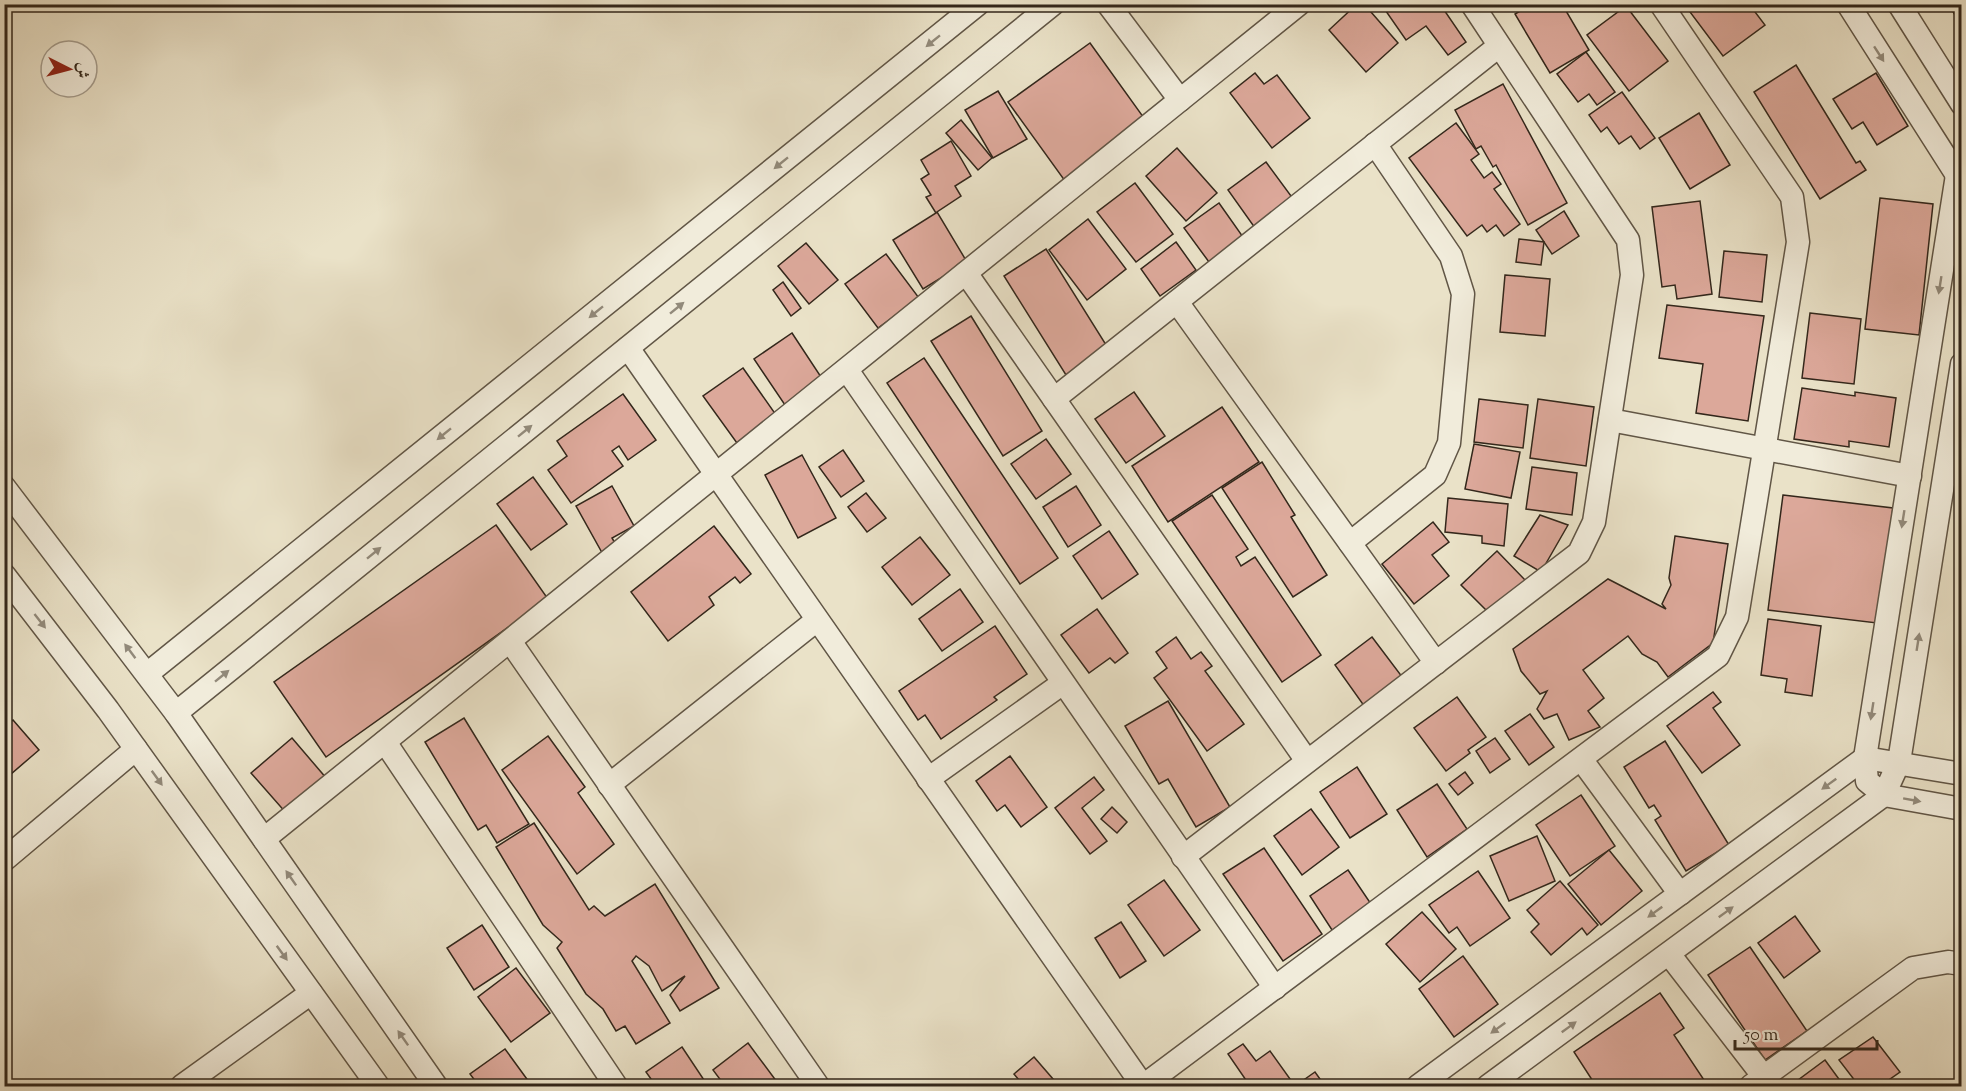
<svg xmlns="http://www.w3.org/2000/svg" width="1966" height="1091" viewBox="0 0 1966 1091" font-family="'Sorts Mill Goudy',Amiri,serif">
	<rect width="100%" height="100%" fill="#eae2c8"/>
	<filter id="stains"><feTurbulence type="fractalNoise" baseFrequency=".00333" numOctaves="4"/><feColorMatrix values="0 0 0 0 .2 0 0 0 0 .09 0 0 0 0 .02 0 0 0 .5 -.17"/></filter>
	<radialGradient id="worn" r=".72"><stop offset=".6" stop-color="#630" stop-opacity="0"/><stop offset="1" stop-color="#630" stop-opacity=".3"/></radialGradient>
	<!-- building -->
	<g fill="#dca89a" stroke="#33271b" stroke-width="1.5">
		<polygon points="1357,4 1364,4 1398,43 1366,72 1329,30"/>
		<polygon points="1381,4 1440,4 1466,42 1448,55 1426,26 1406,40"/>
		<polygon points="1532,4 1562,4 1589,50 1550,73 1515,14"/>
		<polygon points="1692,4 1749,4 1765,25 1723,56 1687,8"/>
		<polygon points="1962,4 1962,28 1951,8"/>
		<polygon points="1626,6 1668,61 1629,91 1587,35"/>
		<polygon points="1090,43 1144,118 1065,181 1008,102"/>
		<polygon points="1586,52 1615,92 1597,105 1589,94 1578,102 1557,74"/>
		<polygon points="1796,65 1856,163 1860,161 1866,170 1820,199 1754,92"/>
		<polygon points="1255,73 1264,84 1277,75 1310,118 1272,148 1230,93"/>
		<polygon points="1876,73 1908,126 1877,145 1863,122 1852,129 1833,99"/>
		<polygon points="1503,84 1567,203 1528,225 1496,165 1493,167 1481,146 1476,149 1455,110"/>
		<polygon points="998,91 1027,139 993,158 965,110"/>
		<polygon points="1622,92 1655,138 1640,149 1631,136 1619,144 1607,127 1601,132 1589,115"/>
		<polygon points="1699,113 1730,165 1690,189 1659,138"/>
		<polygon points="961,120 992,158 978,170 946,133"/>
		<polygon points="1456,123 1479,154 1471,160 1484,178 1492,172 1501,184 1494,189 1520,224 1504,236 1496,225 1487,232 1482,225 1467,236 1409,158"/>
		<polygon points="951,141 971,176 955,186 961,196 937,212 967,262 923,289 893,240 936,213 926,197 931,195 921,179 929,174 921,160"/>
		<polygon points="1177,148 1217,193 1186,221 1146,176"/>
		<polygon points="1266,162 1294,200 1255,228 1228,190"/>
		<polygon points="1135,183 1173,234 1136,262 1097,212"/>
		<polygon points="1880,198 1933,204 1919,335 1865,329"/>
		<polygon points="1700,201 1712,294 1677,299 1675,285 1662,287 1652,207"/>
		<polygon points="1219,203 1243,237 1209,262 1184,228"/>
		<polygon points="1564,211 1579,236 1552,254 1536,230"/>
		<polygon points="1088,219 1126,269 1087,300 1049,250"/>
		<polygon points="1519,239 1544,242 1541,265 1516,262"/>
		<polygon points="1176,242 1196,270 1160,296 1141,269"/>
		<polygon points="806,243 838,280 809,304 778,266"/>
		<polygon points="1046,249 1108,348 1066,375 1004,276"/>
		<polygon points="1724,251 1767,255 1762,302 1719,297"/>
		<polygon points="886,254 919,298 878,328 845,284"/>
		<polygon points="1505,275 1550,279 1545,336 1500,332"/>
		<polygon points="783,282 801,308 791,316 773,290"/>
		<polygon points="1667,305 1764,316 1748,421 1696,413 1703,364 1659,358"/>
		<polygon points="1810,313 1861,319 1854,384 1802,378"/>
		<polygon points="971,316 1042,431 1003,456 931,341"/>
		<polygon points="792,333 823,380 785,405 754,359"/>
		<polygon points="924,358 1058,558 1020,584 887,383"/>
		<polygon points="743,368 781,422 742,450 703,396"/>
		<polygon points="1802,388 1855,396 1855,392 1896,398 1889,447 1849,441 1849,447 1794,439"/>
		<polygon points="1134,392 1165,436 1126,463 1095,419"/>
		<polygon points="623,394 656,440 628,460 619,446 612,451 623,466 571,503 548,470 567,456 557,441"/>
		<polygon points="1479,399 1528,405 1523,448 1474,442"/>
		<polygon points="1538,399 1594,407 1586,466 1530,458"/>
		<polygon points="1222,407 1259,462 1168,522 1132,466"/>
		<polygon points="1046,439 1071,474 1036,499 1011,464"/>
		<polygon points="1474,444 1520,452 1511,498 1465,489"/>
		<polygon points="843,450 864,481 841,497 819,467"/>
		<polygon points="802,455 836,518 798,538 765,475"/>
		<polygon points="1262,462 1295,515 1291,517 1327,575 1293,597 1222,488"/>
		<polygon points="1532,467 1577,473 1572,515 1526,509"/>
		<polygon points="533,477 567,524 531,550 497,504"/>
		<polygon points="612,486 634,526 612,538 619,550 605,558 576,506"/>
		<polygon points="1076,486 1101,525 1068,547 1043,507"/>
		<polygon points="866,493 886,518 867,532 848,507"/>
		<polygon points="1212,495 1248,549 1236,557 1241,566 1255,557 1321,655 1282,682 1172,521"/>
		<polygon points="1783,495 1893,508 1877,623 1768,610"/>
		<polygon points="1448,498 1508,504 1504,546 1482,543 1482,536 1445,532"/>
		<polygon points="1540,515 1568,525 1541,572 1514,556"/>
		<polygon points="1433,522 1449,542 1432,555 1449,576 1414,604 1382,564"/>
		<polygon points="496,525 548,599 326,757 274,682"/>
		<polygon points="714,526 751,574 740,583 735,577 709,597 714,605 668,641 631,592"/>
		<polygon points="1109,531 1138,574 1102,599 1073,556"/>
		<polygon points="1675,536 1728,544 1713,643 1668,677 1657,662 1642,654 1628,636 1583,670 1604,698 1588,711 1600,727 1569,740 1557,714 1544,719 1537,709 1547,691 1540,694 1521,671 1513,649 1608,579 1666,609 1662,604 1671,585 1669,578"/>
		<polygon points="920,537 950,575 912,605 882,567"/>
		<polygon points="1497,551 1526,581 1491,615 1461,585"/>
		<polygon points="960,589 983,622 942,651 919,619"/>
		<polygon points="1097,609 1128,653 1115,663 1110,658 1089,673 1061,635"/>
		<polygon points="1768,619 1821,626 1812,696 1785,692 1787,679 1761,675"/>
		<polygon points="995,626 1027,674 994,697 997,700 941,739 925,715 918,720 899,691"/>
		<polygon points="1176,637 1191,659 1201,652 1212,666 1205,671 1244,724 1207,751 1154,678 1167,668 1156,652"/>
		<polygon points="1372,637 1406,682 1367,710 1335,665"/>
		<polygon points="1713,692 1721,702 1713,708 1740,745 1702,773 1667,726"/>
		<polygon points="1457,697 1486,737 1468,750 1470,753 1446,771 1414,728"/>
		<polygon points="1168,701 1230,807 1196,827 1168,779 1159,784 1125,726"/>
		<polygon points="1530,714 1554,747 1529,765 1505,731"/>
		<polygon points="464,718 529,824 497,843 486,825 478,830 425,742"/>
		<polygon points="13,720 39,750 4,780 4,727"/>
		<polygon points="548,736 585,787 578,793 614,844 577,874 502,770"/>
		<polygon points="292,738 327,779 287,814 251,773"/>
		<polygon points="1495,738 1510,759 1490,773 1476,751"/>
		<polygon points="1665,741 1729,845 1686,871 1655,820 1661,816 1654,805 1649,808 1624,767"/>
		<polygon points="1010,756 1047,807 1021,827 1005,805 997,811 976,781"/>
		<polygon points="1357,767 1387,814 1350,838 1320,792"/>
		<polygon points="1465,772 1473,783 1458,795 1449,784"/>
		<polygon points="1094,777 1104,790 1082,808 1107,841 1090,854 1055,808"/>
		<polygon points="1437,784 1467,829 1427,857 1397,810"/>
		<polygon points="1581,795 1615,846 1570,876 1536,825"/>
		<polygon points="1112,807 1127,822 1117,833 1101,819"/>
		<polygon points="1311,809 1339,847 1302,875 1274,836"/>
		<polygon points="534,823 589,910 594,906 605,916 655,884 719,988 680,1011 670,995 685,976 662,991 649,966 636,956 632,961 670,1023 636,1044 625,1026 616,1031 603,1009 586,994 557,948 562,942 543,925 496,847"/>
		<polygon points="1537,836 1555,881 1509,901 1490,856"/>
		<polygon points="1264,848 1322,934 1283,961 1223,874"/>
		<polygon points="1609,850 1642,891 1601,925 1568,884"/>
		<polygon points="1348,870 1371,904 1332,930 1310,896"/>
		<polygon points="1478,871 1510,918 1470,946 1457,927 1449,933 1429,905"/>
		<polygon points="1164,880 1200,930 1164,956 1128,905"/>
		<polygon points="1560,881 1598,925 1587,935 1582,928 1551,955 1531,932 1539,924 1527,910"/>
		<polygon points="1422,912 1456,949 1420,982 1386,944"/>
		<polygon points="1795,916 1820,951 1784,978 1758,943"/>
		<polygon points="1121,922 1146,961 1120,978 1095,938"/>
		<polygon points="482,925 509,967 474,990 447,948"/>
		<polygon points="1750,947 1807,1031 1765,1060 1708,975"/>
		<polygon points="1463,956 1498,1004 1454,1037 1419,989"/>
		<polygon points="516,968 550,1013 511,1042 478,997"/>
		<polygon points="1660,993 1684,1028 1674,1035 1708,1086 1596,1086 1574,1052"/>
		<polygon points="1873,1037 1900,1072 1880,1086 1859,1086 1839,1060"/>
		<polygon points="748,1043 780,1086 725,1086 713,1070"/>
		<polygon points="1243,1044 1256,1061 1270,1051 1295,1086 1315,1072 1325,1086 1250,1086 1228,1054"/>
		<polygon points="682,1047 708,1086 656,1086 646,1072"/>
		<polygon points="505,1049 532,1086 479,1086 470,1074"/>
		<polygon points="1034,1057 1053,1079 1044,1086 1024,1086 1014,1074"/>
		<polygon points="1825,1060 1844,1086 1790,1086"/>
	</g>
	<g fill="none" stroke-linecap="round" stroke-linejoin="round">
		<defs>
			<g id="minor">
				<polyline points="1108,4 1180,100"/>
				<polyline points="1848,4 1957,175 1962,176"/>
				<polyline points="1899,4 1962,104"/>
				<polyline points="1962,165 1957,175 1865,758 1867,781 1884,795 1962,809"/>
				<polyline points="966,273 1307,761"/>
				<polyline points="1177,302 1436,663"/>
				<polyline points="628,348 1143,1086"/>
				<polyline points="847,370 1275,988"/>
				<polyline points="1054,399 1499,46"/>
				<polyline points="1610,420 1910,476"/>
				<polyline points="4,487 176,713 436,1086"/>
				<polyline points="1350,543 1435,475 1449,443 1463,294 1451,256 1375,144"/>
				<polyline points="4,575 108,710 378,1086"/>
				<polyline points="510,641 818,1086"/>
				<polyline points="147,674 978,4"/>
				<polyline points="176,713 1053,4"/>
				<polyline points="385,742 616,1086"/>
				<polyline points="1581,759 1680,894"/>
				<polyline points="928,779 1063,683"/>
				<polyline points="609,785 817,620"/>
				<polyline points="264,839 1299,4"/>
				<polyline points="1183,857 1579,553 1594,522 1632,275 1628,240 1472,4"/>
				<polyline points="4,860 136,749"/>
				<polyline points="1669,954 1764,1077"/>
				<polyline points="182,1086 311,993"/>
				<polyline points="1143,1086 1718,656 1737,617 1798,242 1792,197 1661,4"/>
				<polyline points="1418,1086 1865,758 1962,774"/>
				<polyline points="1488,1086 1884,795 1899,762 1962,364"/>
				<polyline points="1751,1086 1913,968 1948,962 1962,964"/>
			</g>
		</defs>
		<!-- minor casing -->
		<use href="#minor" stroke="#615646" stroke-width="25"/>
		<!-- minor -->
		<use href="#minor" stroke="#f1ecdb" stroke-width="22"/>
	</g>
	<!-- one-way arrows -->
	<defs><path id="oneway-solid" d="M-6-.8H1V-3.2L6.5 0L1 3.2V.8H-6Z" transform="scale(1.5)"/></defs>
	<g fill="#928a7b">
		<use href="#oneway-solid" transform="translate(933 41) rotate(141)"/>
		<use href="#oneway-solid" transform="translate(1879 54) rotate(57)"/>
		<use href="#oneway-solid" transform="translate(781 163) rotate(141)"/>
		<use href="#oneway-solid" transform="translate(1940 285) rotate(99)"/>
		<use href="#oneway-solid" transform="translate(677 308) rotate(-39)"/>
		<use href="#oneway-solid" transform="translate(596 312) rotate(141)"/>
		<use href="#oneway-solid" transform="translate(525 431) rotate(-39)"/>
		<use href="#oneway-solid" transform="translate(444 434) rotate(141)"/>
		<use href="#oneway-solid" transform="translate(1903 519) rotate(99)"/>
		<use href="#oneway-solid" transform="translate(374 553) rotate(-39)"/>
		<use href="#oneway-solid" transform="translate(40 621) rotate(52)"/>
		<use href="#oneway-solid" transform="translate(1918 642) rotate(-81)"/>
		<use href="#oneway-solid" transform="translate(130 651) rotate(-127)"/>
		<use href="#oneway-solid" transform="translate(222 676) rotate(-39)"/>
		<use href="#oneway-solid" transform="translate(1872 711) rotate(99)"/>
		<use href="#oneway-solid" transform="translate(157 778) rotate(54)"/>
		<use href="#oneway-solid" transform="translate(1829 784) rotate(144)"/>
		<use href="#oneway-solid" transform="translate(1912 800) rotate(10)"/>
		<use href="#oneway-solid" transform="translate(291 878) rotate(-125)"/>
		<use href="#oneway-solid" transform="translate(1655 912) rotate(144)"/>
		<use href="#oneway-solid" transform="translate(1726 912) rotate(-36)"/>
		<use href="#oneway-solid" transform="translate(282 953) rotate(54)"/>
		<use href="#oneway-solid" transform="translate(1569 1027) rotate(-36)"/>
		<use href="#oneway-solid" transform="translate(1498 1028) rotate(144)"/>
		<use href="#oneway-solid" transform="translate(403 1038) rotate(-125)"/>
	</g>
	<!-- margin -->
	<rect width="1966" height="1091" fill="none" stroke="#eae2c8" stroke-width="24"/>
	<rect x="6" y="6" width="1954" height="1079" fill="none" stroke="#33271b" stroke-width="3"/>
	<rect x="12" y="12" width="1942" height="1067" fill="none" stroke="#33271b" stroke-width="1.5"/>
	<!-- north arrow -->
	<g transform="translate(69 69) rotate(96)"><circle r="28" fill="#f1ecdb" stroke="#a59d8e" stroke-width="1.5"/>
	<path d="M0-4.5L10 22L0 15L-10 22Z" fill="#8f2418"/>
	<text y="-9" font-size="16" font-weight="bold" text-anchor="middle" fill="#33271b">ش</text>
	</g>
	<!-- scale -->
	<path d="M1735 1040v9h142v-9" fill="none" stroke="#33271b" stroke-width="3"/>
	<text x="1744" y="1040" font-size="18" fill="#33271b" stroke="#f1ecdb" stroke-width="4.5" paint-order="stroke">50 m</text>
	<rect width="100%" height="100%" filter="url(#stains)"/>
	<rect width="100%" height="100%" fill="url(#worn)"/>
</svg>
